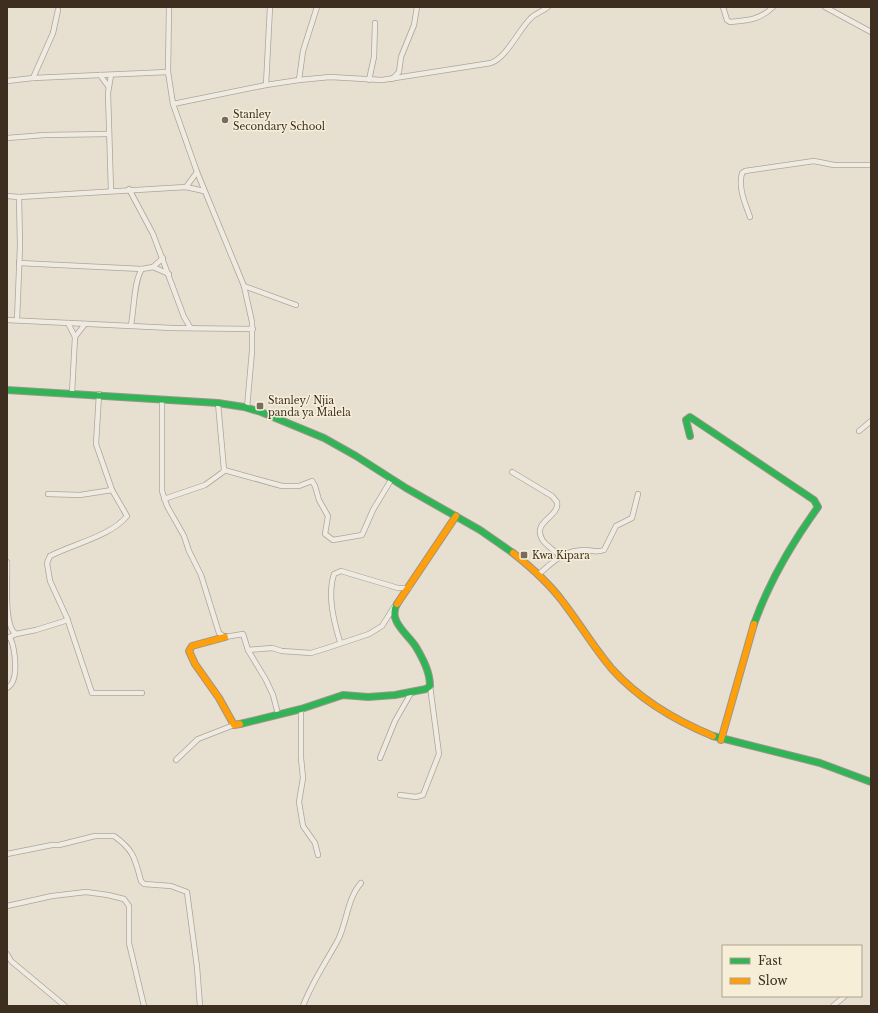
<svg xmlns="http://www.w3.org/2000/svg" width="878" height="1013" viewBox="0 0 878 1013" font-family="'Libre Baskerville',serif">
	<rect width="100%" height="100%" fill="#e7e0d1"/>
	<g fill="none" stroke-linecap="round" stroke-linejoin="round">
		<defs>
			<g id="street">
				<polyline points="169,7 168,72 173,104 197,172 244,286 252,322 252,351 247,408"/>
				<path d="M723 7 727 20 730 22C748 20 760 20 773 7"/>
				<polyline points="825,7 871,32"/>
				<polyline points="100,75 108,86"/>
				<polyline points="33,78 53,33 58,10"/>
				<polyline points="392,79 399,72 401,57 414,25 417,7"/>
				<polyline points="299,80 303,51 317,7"/>
				<polyline points="369,80 374,57 375,23"/>
				<polyline points="7,81 33,78 168,72"/>
				<polyline points="266,85 270,7"/>
				<path d="M173 104 266 85 299 80 330 77 382 80 491 63C507 57 518 31 530 19 535 13 542 12 548 7"/>
				<polyline points="7,138 45,135 108,134"/>
				<polyline points="186,187 197,172"/>
				<polyline points="129,189 153,234 184,317 190,327"/>
				<polyline points="111,191 108,93 111,75"/>
				<polyline points="7,196 19,197 186,187 204,191"/>
				<path d="M750 217C745 203 738 188 742 173L745 171 814 161 834 165H871"/>
				<polyline points="19,263 142,269 153,267 163,258"/>
				<polyline points="153,267 169,274"/>
				<polyline points="244,286 296,305"/>
				<polyline points="7,320 172,328 253,329"/>
				<polyline points="17,320 20,246 19,197"/>
				<polyline points="68,323 75,337"/>
				<path d="M131 325C134 310 134 280 142 269"/>
				<polyline points="72,393 75,337 85,324"/>
				<path d="M99 394 96 444 112 490 127 516C111 536 73 544 50 556L47 563 50 581 67 618 92 693H142"/>
				<polyline points="162,399 162,491 167,506 184,536 189,551 201,575 219,633 225,637 243,634 248,650 266,680 273,695 278,714"/>
				<polyline points="859,431 871,421"/>
				<polyline points="224,470 282,486 299,486 312,481 315,486 319,500 328,516 325,534 333,540 362,535 373,510 391,480"/>
				<path d="M512 472 552 496 557 502C560 517 532 521 542 539 544 544 555 551 560 556"/>
				<polyline points="48,494 80,495 112,490"/>
				<polyline points="164,499 205,485 223,472 224,470 218,403"/>
				<path d="M7 562C8 578 3 626 16 634"/>
				<path d="M539 574C554 561 564 550 585 550 592 550 597 553 604 550L616 526 632 518 638 494"/>
				<polyline points="7,638 16,634 36,630 68,620"/>
				<path d="M340 642C334 622 327 595 334 574L341 571 398 588H409"/>
				<polyline points="248,650 272,648 282,651 311,653 324,649 369,634 382,626 394,607"/>
				<path d="M7 688C20 681 15 649 10 637"/>
				<polyline points="301,709 301,758 303,778 299,802 303,826 315,843 318,855"/>
				<polyline points="380,758 395,721 411,693"/>
				<polyline points="176,760 198,739 234,725"/>
				<polyline points="400,795 416,797 423,795 439,754 430,686"/>
				<path d="M7 854 52 845H59L95 836H114C134 850 135 859 141 881L144 884 171 886 187 892 197 967 200 1006"/>
				<polyline points="7,906 52,896 86,892 108,895 124,899 129,906 129,943 144,1006"/>
				<polyline points="7,954 11,961 65,1006"/>
				<path d="M303 1006C312 982 326 962 338 940 347 922 347 899 361 883"/>
				<polyline points="833,1006 845,996"/>
			</g>
			<g id="fast">
				<polyline points="7,390 218,403 244,407 261,412 324,438 356,456 406,488 480,530 513,553"/>
				<path d="M690 436 686 420 690 417 814 500 818 507C792 543 769 582 754 624"/>
				<path d="M240 724 301 709 343 695 368 697 395 695 426 689 430 686C430 672 423 659 416 647 409 635 387 621 397 604"/>
				<polyline points="713,736 820,763 871,782"/>
			</g>
			<g id="slow">
				<path d="M513 553C532 568 549 583 563 602 580 624 594 648 612 669 640 700 674 720 713 736"/>
				<polyline points="397,604 456,516"/>
				<polyline points="225,637 192,646 189,651 195,664 219,698 234,725 240,724"/>
				<polyline points="721,740 754,624"/>
			</g>
		</defs>
		<!-- street casing -->
		<use href="#street" stroke="#ada599" stroke-width="6"/>
		<!-- fast casing -->
		<use href="#fast" stroke="#9c958a" stroke-width="8"/>
		<!-- slow casing -->
		<use href="#slow" stroke="#9c958a" stroke-width="8"/>
		<!-- street -->
		<use href="#street" stroke="#efebe3" stroke-width="4.5"/>
		<!-- fast -->
		<use href="#fast" stroke="#30b455" stroke-width="6"/>
		<!-- slow -->
		<use href="#slow" stroke="#ff9f0a" stroke-width="6"/>
	</g>
	<!-- markers -->
	<g fill="#786c5e" stroke="#f7eed8" stroke-width="1.5">
		<circle cx="225" cy="120" r="4"/>
		<rect x="256" y="402" width="8" height="8" rx="2"/>
		<rect x="520" y="551" width="8" height="8" rx="2"/>
	</g>
	<g text-anchor="middle" stroke-width="3" stroke-linejoin="round" paint-order="stroke">
		<!-- poi labels -->
		<g font-size="10" fill="#3d2e20" stroke="#f7eed8" text-anchor="start">
			<text x="233" y="118">Stanley<tspan x="233" dy="12">Secondary School</tspan></text>
			<text x="268" y="404">Stanley/ Njia<tspan x="268" dy="12">panda ya Malela</tspan></text>
			<text x="532" y="559">Kwa Kipara</text>
		</g>
	</g>
	<!-- border -->
	<rect width="878" height="1013" fill="none" stroke="#3d2e20" stroke-width="16"/>
	<!-- legend -->
	<rect x="722" y="945" width="140" height="52" fill="#f7eed8" stroke="#ada18e"/>
	<rect x="730" y="958" width="20" height="6" fill="#30b455" stroke="#ada18e"/>
	<text x="758" y="965" font-size="12" fill="#3d2e20">Fast</text>
	<rect x="730" y="978" width="20" height="6" fill="#ff9f0a" stroke="#ada18e"/>
	<text x="758" y="985" font-size="12" fill="#3d2e20">Slow</text>
</svg>
